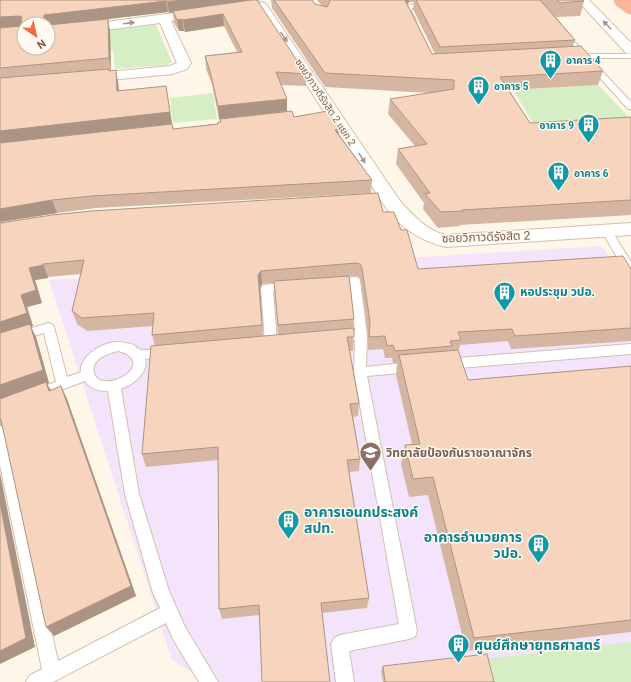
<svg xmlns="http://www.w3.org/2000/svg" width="631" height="682" viewBox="0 0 631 682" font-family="Roboto,'Noto Sans Thai',sans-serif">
	<rect width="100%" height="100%" fill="#fef6e8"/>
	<!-- education -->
	<polygon fill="#f3e4fb" points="601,246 631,287 631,682 207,682 172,660 49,280"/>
	<!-- green -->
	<g fill="#d5eec4">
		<polygon points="156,25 172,62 167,65 115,69 113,50 72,53 71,33"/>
		<polygon points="598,85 631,119 541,136 513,90"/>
		<polygon points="213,93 217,119 173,123 170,98"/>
		<polygon points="631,642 631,682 489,682 483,659"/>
	</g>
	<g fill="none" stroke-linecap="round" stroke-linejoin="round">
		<defs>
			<g id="service">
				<polygon points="430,2 432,3 432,5 412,8 411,11 416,21 411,22 405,11 407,5"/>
				<polygon points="561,32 565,32 586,54 631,54 631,58 590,58 631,102 631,109 628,109 582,58 571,58 571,54 578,54 561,34"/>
				<polygon points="606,227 610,228 631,262 631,275 627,274 601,230"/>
				<polygon points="355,277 359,278 360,281 367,335 366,367 413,362 417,364 419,367 417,370 413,372 367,376 417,631 415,637 409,639 349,651 354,682 336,682 331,644 334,638 340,635 399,624 354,372 355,340 339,341 335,340 333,337 335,334 355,331 350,285 331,286 329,283 331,280"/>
				<polygon points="291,282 295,283 297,286 295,289 273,291 277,342 275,345 271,346 267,345 265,342 261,288 263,285"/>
				<path d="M48 323 52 324 54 327 67 377 81 372C79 356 104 341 119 342 123 342 130 344 134 345 136 347 139 350 142 350 151 351 160 346 169 349L171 352 169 355 145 359C149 373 132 385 121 389L139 494 169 591 185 627 218 682H199L173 639 166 623 53 682H26L29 676 42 669 0 465V426L5 428 7 432 58 661 160 608 153 593 125 494 108 391C99 391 90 389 85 381L34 400 29 399 28 395 29 391 56 382 44 333 0 346V338ZM118 351C151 359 124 384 103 381 98 380 95 377 94 373 90 360 108 353 118 351Z"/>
				<polygon points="631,344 631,354 447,369 443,367 441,364 443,361 447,359"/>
			</g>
			<g id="minor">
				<path d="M262 2 266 4 400 201C413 215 427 231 446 235L631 223V235L446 247C420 241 399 227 384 205L256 6 258 4Z"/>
				<polygon points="204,9 208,10 210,13 208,16 171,21 191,63 187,69 172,74 88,82 83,81 81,78 83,75 88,74 170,66 177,63 160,23 106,30 48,35 48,27 106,22"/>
			</g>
			<polygon id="secondary" points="577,0 589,0 631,43 631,54 626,53"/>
		</defs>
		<!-- service casing -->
		<use href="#service" stroke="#d5bfaf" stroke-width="2"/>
		<!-- minor casing -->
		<use href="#minor" stroke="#d5bfaf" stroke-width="2"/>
		<!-- secondary casing -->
		<use href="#secondary" stroke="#d8bfab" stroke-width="2"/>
		<!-- service -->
		<use href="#service" fill="#fff" fill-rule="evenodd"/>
		<!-- minor -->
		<use href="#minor" fill="#fff" fill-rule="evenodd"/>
		<!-- secondary -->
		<use href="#secondary" fill="#fff" fill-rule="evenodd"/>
		<defs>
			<polyline id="motorway-bridge" points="620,0 631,8"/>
		</defs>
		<!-- motorway-bridge casing -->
		<use href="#motorway-bridge" stroke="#ddd4d0" stroke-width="14" stroke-linecap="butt"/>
		<!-- motorway-bridge -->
		<use href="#motorway-bridge" stroke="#fdb49a" stroke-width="13"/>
	</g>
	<!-- wall -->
	<g fill="#d4b6a3" fill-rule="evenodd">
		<path d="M0 0H261L257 1 306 74V86L281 85 287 99V111L294 117 339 134 372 180 371 193 96 208 57 213 0 222ZM168 12 169 13H173L174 23 179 31H184L185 32 224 26 237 52 205 56 206 69 212 84 219 119H220L221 122 218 124 173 129 168 98 119 91 118 82 109 71V70H111L110 30 100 20Z"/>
		<path d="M271 0H312L315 4 322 6 317 0H582L584 1 580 16 556 17 575 40 573 47 603 71 598 85 509 90 530 123 631 117V215L460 225V226L438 228 423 209 424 203 396 164 398 149 415 146 388 114 390 99 430 93 325 87 272 8ZM409 2H414L413 9 435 54H432L407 4Z"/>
		<path d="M383 212 418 269H631V341L511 349 508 341 460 345 458 351 468 380 631 366V632L466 651 428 495 409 497 401 464 405 445 412 444 396 375 397 363H393L392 358H385L383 349 368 350V335L361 281 359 277 355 276H349L354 319 353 328H354L353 351H350L359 403 358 416 353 417 360 459 359 471 349 472 369 598 367 608 322 613 259 615 222 619 219 609 218 460 146 467 142 454 155 346 152 335 153 326 87 331 77 324 72 311 81 274 48 277V278L35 280 42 303 27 307 33 326 31 327 36 337 49 383 47 384 51 390 61 386 67 399 136 596 54 636 2 426 0 425V223ZM274 283 278 335 263 336 260 288 262 284Z"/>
		<polygon points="383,666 494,682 383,682 381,671"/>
	</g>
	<!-- shaded-wall -->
	<g fill="#ac9484">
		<polygon points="185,0 261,0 169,13 167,2"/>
		<polygon points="405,0 409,0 409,2 405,6"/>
		<polygon points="166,1 168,12 48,26 48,24 43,24 44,15"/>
		<polygon points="223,14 224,26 185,32 183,20"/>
		<polygon points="20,16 24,27 0,28 0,17"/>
		<polygon points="108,19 110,30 111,70 109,58"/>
		<polygon points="182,19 184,31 179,31 177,20"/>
		<polygon points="116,70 118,82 120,103 117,91"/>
		<polygon points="166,86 172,124 0,143 0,131"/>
		<polygon points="287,99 287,111 219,119 218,106"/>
		<polygon points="339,129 338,141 335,130"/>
		<polygon points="52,200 57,213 0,222 0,209"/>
		<polygon points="43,264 48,277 48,278 35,280 42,303 27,307 33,326 31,327 36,337 49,383 47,384 53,394 0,400 0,322 21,295 29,268"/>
		<polygon points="261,271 262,284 260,288 263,338 258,275"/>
		<polygon points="61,386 67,399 136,596 54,636 46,627"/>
		<polygon points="0,473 35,647 0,664"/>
	</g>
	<!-- building -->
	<g fill="#f6d4bd" stroke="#ac9484">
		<polygon points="0,0 185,0 167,2 166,1 44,15 43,24 24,24 24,48 48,48 48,25 108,19 109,58 0,68 0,28 21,26 22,17 20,16 0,17"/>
		<polygon points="251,0 257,0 306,74 276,72 287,99 218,106 210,71 205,56 242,52 223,14 183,20 182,19 177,20 173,11"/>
		<polygon points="274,0 312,0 315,4 327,7 330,1 329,0 405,0 432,54 581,46 603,71 500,77 530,123 631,117 631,200 462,210 463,211 441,212 425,194 430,193 398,149 427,144 390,99 454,89 454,80 325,73"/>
		<polygon points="416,0 540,0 575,40 440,47"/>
		<polygon points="557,0 582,0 584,1 560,3"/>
		<polygon points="109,69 109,71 116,70 117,91 166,86 170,112 0,131 0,78"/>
		<polygon points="292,111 294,117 328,111 339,129 335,130 372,180 92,196 52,200 0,209 0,143 172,124 173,129 218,124 218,122 221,122 220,119"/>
		<polygon points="378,193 383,212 394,212 401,230 407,230 418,269 623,256 631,269 631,328 515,336 512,329 458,332 461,340 450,341 452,346 395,351 393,345 387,346 385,336 369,337 370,322 362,268 360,264 356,263 261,271 258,275 262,325 152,335 154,313 82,318 72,311 84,260 43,264 43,265 29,268 36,290 21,295 27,313 0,322 0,223 52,215 92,211"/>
		<polygon points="349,276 354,319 278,325 274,281"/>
		<polygon points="30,324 43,370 0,385 0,333"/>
		<polygon points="354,328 354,337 347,337 359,403 350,404 360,459 347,460 369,598 321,603 330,682 262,682 259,605 219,609 218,447 142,454 151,346"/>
		<polygon points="458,350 468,380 631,366 631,620 474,638 433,477 413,479 405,445 420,444 399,355"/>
		<polygon points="46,382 49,391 61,386 131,586 46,627 1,420 0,418 0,399"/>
		<polygon points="0,503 26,638 0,651"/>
		<polygon points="487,654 494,682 385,682 383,666"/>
	</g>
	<!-- one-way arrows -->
	<defs><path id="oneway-solid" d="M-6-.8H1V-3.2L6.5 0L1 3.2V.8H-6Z"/></defs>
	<g fill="#aa9489">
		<use href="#oneway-solid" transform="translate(129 23) rotate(-7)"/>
		<use href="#oneway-solid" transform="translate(607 25) rotate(-134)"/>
		<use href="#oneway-solid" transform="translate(284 37) rotate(56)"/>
		<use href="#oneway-solid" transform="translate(362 158) rotate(57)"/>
	</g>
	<!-- icons -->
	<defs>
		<symbol id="building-pin" viewBox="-11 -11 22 30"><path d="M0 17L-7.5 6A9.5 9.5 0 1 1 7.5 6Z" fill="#0f9aa8" stroke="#fff9f1"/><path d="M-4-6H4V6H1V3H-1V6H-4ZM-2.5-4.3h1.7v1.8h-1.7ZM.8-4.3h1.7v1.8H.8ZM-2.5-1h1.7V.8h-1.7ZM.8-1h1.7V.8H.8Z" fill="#fff"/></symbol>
		<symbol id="university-pin" viewBox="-11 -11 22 30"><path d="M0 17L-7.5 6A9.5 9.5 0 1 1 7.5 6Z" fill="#8d6e63" stroke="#fff9f1"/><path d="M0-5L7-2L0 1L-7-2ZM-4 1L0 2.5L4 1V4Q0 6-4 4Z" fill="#fff"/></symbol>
	</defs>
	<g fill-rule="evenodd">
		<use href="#building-pin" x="538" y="48" width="25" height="34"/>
		<use href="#building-pin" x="466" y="74" width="25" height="34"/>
		<use href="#building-pin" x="576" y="112" width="25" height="34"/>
		<use href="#building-pin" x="546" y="160" width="25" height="34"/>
		<use href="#building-pin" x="492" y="280" width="25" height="34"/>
		<use href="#university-pin" x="358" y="440" width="25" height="34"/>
		<use href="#building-pin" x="276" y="508" width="25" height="34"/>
		<use href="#building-pin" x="526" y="532" width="25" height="34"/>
		<use href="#building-pin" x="446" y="632" width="25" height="34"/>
	</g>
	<g text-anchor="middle" stroke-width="3" stroke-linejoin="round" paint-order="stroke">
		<!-- far-culture labels -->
		<g font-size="10" font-weight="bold" fill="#0d838f" stroke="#fff9f1" text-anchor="start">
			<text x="566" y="64">อาคาร 4</text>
			<text x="494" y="90">อาคาร 5</text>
			<text x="574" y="129" text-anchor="end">อาคาร 9</text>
			<text x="574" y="177">อาคาร 6</text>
		</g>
		<!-- far-street labels -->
		<g font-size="10" fill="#7c5b49" stroke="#fff9f1">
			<text transform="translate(326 102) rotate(57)" y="4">ซอยวิภาวดีรังสิต 2 แยก 2</text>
		</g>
		<!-- street labels -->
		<g font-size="12" fill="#7c5b49" stroke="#fff9f1">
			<text transform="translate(486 237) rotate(-2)" y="4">ซอยวิภาวดีรังสิต 2</text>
		</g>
		<!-- culture labels -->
		<g font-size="12" font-weight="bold" fill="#0d838f" stroke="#fff9f1" text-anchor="start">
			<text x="520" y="296">หอประชุม วปอ.</text>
		</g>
		<!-- education labels -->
		<g font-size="12" font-weight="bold" fill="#785e54" stroke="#fff9f1" text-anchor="start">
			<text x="386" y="457">วิทยาลัยป้องกันราชอาณาจักร</text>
		</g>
		<!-- near-culture labels -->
		<g font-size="14" font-weight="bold" fill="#0d838f" stroke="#fff9f1" text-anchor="start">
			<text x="304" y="517">อาคารเอนกประสงค์<tspan x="304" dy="16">สปท.</tspan></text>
			<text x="522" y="542" text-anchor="end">อาคารอำนวยการ<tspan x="522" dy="16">วปอ.</tspan></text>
			<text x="474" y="650">ศูนย์ศึกษายุทธศาสตร์</text>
		</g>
	</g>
	<!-- north arrow -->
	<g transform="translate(36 36) rotate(146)"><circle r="19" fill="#fff9f1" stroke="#cbbaae"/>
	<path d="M0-3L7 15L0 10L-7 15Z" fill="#f26a43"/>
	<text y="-6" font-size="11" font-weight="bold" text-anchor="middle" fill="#7c5b49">N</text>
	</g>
</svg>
